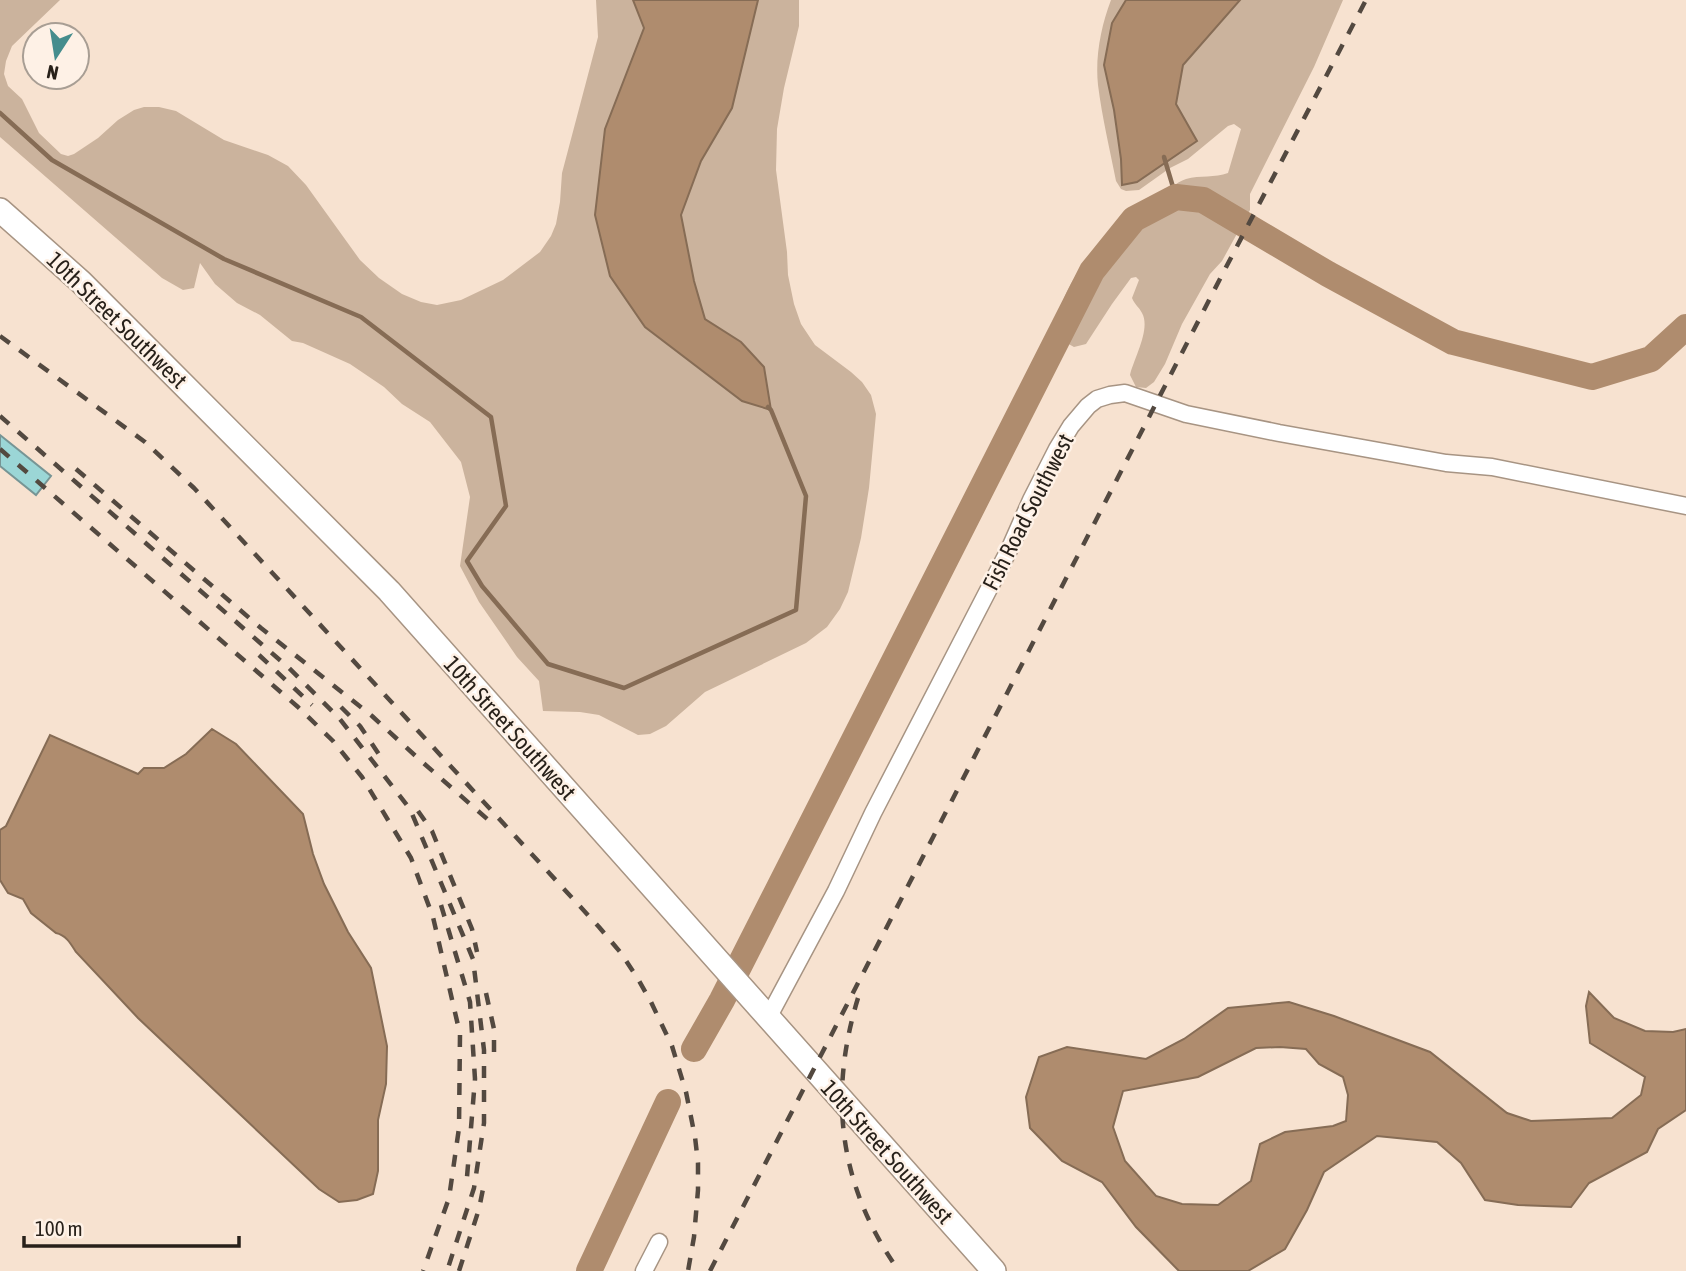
<svg xmlns="http://www.w3.org/2000/svg" width="1686" height="1271" viewBox="0 0 1686 1271" font-family="'Asap Condensed',sans-serif">
	<rect width="100%" height="100%" fill="#f7e2d0"/>
	<!-- green -->
	<g fill="#cbb39d">
		<polygon points="0,0 60,0 12,46 6,61 4,74 8,86 22,99 39,133 61,154 68,156 74,154 98,138 118,120 134,110 144,107 159,107 176,111 224,140 268,155 288,166 306,185 360,260 379,278 402,294 421,302 437,305 461,300 503,280 540,252 551,236 556,224 560,202 562,173 598,37 596,0 799,0 799,26 784,88 777,129 776,170 787,252 788,275 794,304 801,324 815,345 851,372 862,382 871,395 876,414 869,488 861,538 848,592 840,609 827,627 806,643 705,692 666,726 650,734 638,735 599,715 580,712 543,711 539,681 517,657 479,602 460,566 470,497 461,462 430,422 402,404 384,387 350,364 303,343 292,341 260,315 237,303 215,284 200,263 194,288 183,290 162,278 0,137"/>
		<path d="M1111 0H1343L1314 67 1250 194V210L1222 261 1210 274 1182 324 1165 364 1154 382 1146 388 1136 387 1130 375C1134 358 1151 329 1142 313 1139 307 1135 305 1132 298L1139 280 1136 277 1131 278 1112 304 1086 344 1074 347 1065 342C1063 336 1059 329 1059 322 1059 285 1104 236 1132 214 1140 207 1151 203 1159 197 1168 191 1176 182 1186 179 1200 175 1215 178 1228 173L1241 129 1234 124 1228 126 1188 159 1170 168 1139 190 1126 191 1121 189 1116 181C1110 150 1102 117 1098 85 1095 57 1101 26 1111 0Z"/>
	</g>
	<!-- water -->
	<g fill="#af8c6e" stroke="#866c55" stroke-width="2" fill-rule="evenodd">
		<polygon points="633,0 758,0 732,108 701,161 681,215 694,281 705,319 741,342 764,367 771,410 742,401 645,327 610,276 595,215 605,129 644,28"/>
		<polygon points="1126,0 1240,0 1183,65 1176,104 1197,141 1137,182 1122,185 1121,159 1114,110 1104,65 1112,23"/>
		<path d="M212 729 236 744 303 814 313 854 324 884 348 932 371 968 387 1046 386 1084 378 1120V1171L373 1194 357 1200 339 1202 319 1189 138 1018 76 952C71 944 66 935 56 933L31 913 23 899 8 893 0 880V830L6 826 50 735 138 774 144 768H164L186 754Z"/>
		<path d="M1589 992 1614 1018 1645 1031 1673 1032 1686 1029V1110L1658 1129 1647 1152 1589 1183 1571 1207 1518 1205 1485 1200 1461 1163 1437 1142 1377 1136 1324 1172 1307 1210 1285 1249 1248 1271H1179L1136 1227 1102 1182 1062 1161 1030 1128 1026 1097 1039 1057 1067 1047 1146 1059 1184 1039 1228 1008 1289 1002 1334 1016 1430 1052 1507 1113 1531 1121 1612 1118 1641 1095 1645 1077 1590 1043 1586 1006ZM1280 1047 1306 1049 1319 1064 1343 1077 1348 1095 1346 1121 1333 1126 1285 1132 1260 1144 1251 1181 1218 1205 1182 1204 1156 1196 1125 1161 1113 1127 1123 1091 1198 1077 1256 1048Z"/>
	</g>
	<g fill="none" stroke-linecap="round" stroke-linejoin="round">
		<!-- stream -->
		<g stroke="#866c55" stroke-width="4.5">
			<polyline points="0,113 52,160 224,259 361,317 491,417 506,506 467,561 482,586 548,664 624,688 796,610 806,496 771,410 768,407"/>
			<polyline points="1164,157 1176,197"/>
		</g>
		<!-- river -->
		<g stroke="#af8c6e" stroke-width="26">
			<polyline points="694,1049 722,1000 1092,271 1134,219 1176,197 1203,200 1328,274 1453,342 1592,377 1651,359 1686,327"/>
			<polyline points="589,1271 668,1102"/>
		</g>
	</g>
	<!-- building -->
	<polygon fill="#9bd6d6" stroke="#779595" stroke-width="2" points="0,435 51,476 36,495 0,466"/>
	<g fill="none" stroke-linecap="round" stroke-linejoin="round">
		<defs>
			<g id="street">
				<polyline points="768,1018 836,891 873,813 1009,550 1031,500 1057,449 1071,426 1088,406 1097,399 1110,395 1125,393 1186,414 1279,433 1446,463 1492,467 1686,506"/>
				<polyline points="644,1271 659,1242"/>
			</g>
			<polyline id="secondary" points="0,210 81,282 389,591 994,1271"/>
		</defs>
		<!-- street casing -->
		<use href="#street" stroke="#a79483" stroke-width="19"/>
		<!-- secondary casing -->
		<use href="#secondary" stroke="#a79483" stroke-width="26"/>
		<!-- street -->
		<use href="#street" stroke="#fff" stroke-width="16"/>
		<!-- secondary -->
		<use href="#secondary" stroke="#fff" stroke-width="23"/>
		<!-- rail -->
		<g stroke="#534940" stroke-width="4.5" stroke-dasharray="12 12" stroke-linecap="butt">
			<polyline points="0,336 145,442 194,488 599,927 621,953 638,979 651,1002 672,1046 686,1092 695,1137 698,1163 698,1190 694,1237 688,1271"/>
			<polyline points="0,416 289,668 339,718 410,809 473,959 484,1050 484,1123 474,1188 447,1271"/>
			<polyline points="0,449 298,707 333,741 362,777 411,858 433,917 460,1034 459,1128 449,1198 423,1271"/>
			<polyline points="76,469 261,628 372,716 420,760 494,825"/>
			<polyline points="259,655 312,705"/>
			<polyline points="341,707 360,726 380,756"/>
			<polyline points="418,811 432,831 472,929 477,952"/>
			<polyline points="441,905 470,1002 475,1079 467,1177"/>
			<polyline points="486,993 494,1029 494,1059"/>
			<path d="M858 998C828 1096 839 1187 899 1271"/>
			<polyline points="459,1271 479,1209 484,1184"/>
			<polyline points="710,1271 1223,273 1366,0"/>
		</g>
	</g>
	<g text-anchor="middle" stroke-width="5" stroke-linejoin="round" paint-order="stroke">
		<!-- street labels -->
		<g font-size="23" fill="#28211a" stroke="#fef1e6">
			<text transform="translate(117 320) rotate(44)" y="8">10th Street Southwest</text>
			<text transform="translate(1028 512) rotate(-63)" y="8">Fish Road Southwest</text>
			<text transform="translate(510 728) rotate(48)" y="8">10th Street Southwest</text>
			<text transform="translate(887 1152) rotate(48)" y="8">10th Street Southwest</text>
		</g>
	</g>
	<!-- north arrow -->
	<g transform="translate(56 56) rotate(192)"><circle r="33" fill="#fef1e6" stroke="#a89e94" stroke-width="2"/>
	<path d="M0-5L12 26L0 18L-12 26Z" fill="#458d8d"/>
	<text y="-10" font-size="19" font-weight="bold" text-anchor="middle" fill="#28211a">N</text>
	</g>
	<!-- scale -->
	<path d="M24 1236v10h215v-10" fill="none" stroke="#28211a" stroke-width="3.5"/>
	<text x="35" y="1236" font-size="21" fill="#28211a" stroke="#fef1e6" stroke-width="5" paint-order="stroke">100 m</text>
</svg>
